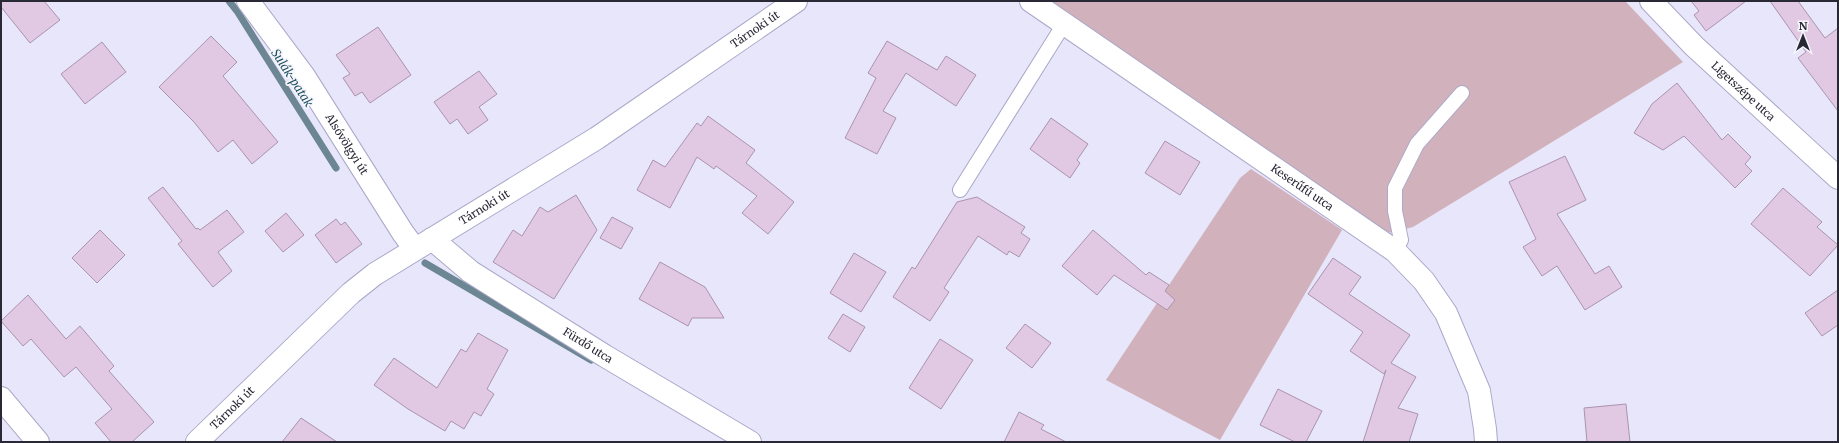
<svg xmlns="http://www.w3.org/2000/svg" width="1839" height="443" viewBox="0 0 1839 443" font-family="Merriweather,serif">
	<rect width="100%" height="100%" fill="#e8e6fb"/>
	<!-- green -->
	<g fill="#d1b1bb">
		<polygon points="1051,1 1625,1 1683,62 1413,227 1388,233"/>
		<polygon points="1251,169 1342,230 1220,440 1106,380 1240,178"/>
	</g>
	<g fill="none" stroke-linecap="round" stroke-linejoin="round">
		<!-- stream -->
		<g stroke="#6c8694" stroke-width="7">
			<polyline points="229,1 237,11 336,168"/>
			<polyline points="425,263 591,360"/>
		</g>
	</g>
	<!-- building -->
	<g fill="#e1c8e3" stroke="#aa93ad">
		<polygon points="1,1 44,1 60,20 30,43 1,7"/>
		<polygon points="1691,1 1746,1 1706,31 1694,15 1699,11"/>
		<polygon points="1770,1 1798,1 1825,38 1838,28 1838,111 1798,58 1806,52"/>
		<polygon points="378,27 411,75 370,103 362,92 355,96 343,78 350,74 336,55"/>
		<polygon points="211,36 237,62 223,76 278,142 252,164 233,140 218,152 194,122 159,87"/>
		<polygon points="887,41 937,70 946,56 976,75 956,106 906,73 883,111 896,118 877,154 845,138 876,78 868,73"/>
		<polygon points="102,42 126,72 85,104 61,74"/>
		<polygon points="479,71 497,94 479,107 488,120 468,134 457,119 450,124 434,102"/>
		<polygon points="1677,83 1722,140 1728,134 1751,157 1745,164 1752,171 1735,188 1684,136 1663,150 1634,133 1652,104"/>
		<polygon points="708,116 755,150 746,163 794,202 768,234 742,213 757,196 716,166 714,169 697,157 670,208 637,190 653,160 665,167 697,123 701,126"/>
		<polygon points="1051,118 1088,144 1077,160 1080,163 1070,178 1030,149"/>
		<polygon points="1165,141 1200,162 1180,195 1145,173"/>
		<polygon points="1565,156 1586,200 1557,214 1595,274 1609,266 1622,287 1585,310 1557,266 1542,276 1523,247 1536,239 1509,182"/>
		<polygon points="163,187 196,229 198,228 200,230 227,210 244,232 218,252 232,271 213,287 178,244 182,241 148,198"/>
		<polygon points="1783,188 1822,222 1817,227 1838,245 1810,276 1751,224"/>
		<polygon points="576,195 597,230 554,299 493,262 513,230 522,236 540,207 548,212"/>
		<polygon points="977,197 1025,227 1021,233 1030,239 1019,257 1009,251 1007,255 978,236 944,288 949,292 930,321 893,297 912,267 915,269 957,202"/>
		<polygon points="286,213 304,235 283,252 265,231"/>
		<polygon points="612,217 633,228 621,249 600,238"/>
		<polygon points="336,219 341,225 345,222 362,244 336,263 315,235"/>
		<polygon points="100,230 125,255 97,283 72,258"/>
		<polygon points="1093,230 1146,275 1149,272 1169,285 1165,291 1175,300 1167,310 1114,275 1097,295 1062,266"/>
		<polygon points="854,253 886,272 861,312 830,293"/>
		<polygon points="1333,258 1361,277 1349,294 1410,335 1391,363 1416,377 1398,408 1418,414 1409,442 1363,442 1386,370 1384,374 1350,351 1363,332 1308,294"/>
		<polygon points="660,262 705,287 724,318 692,318 688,326 639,299"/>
		<polygon points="1838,290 1838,325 1822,336 1805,313"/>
		<polygon points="28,295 66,339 80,326 114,366 109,371 154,422 132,442 111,442 95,423 112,409 76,367 64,377 31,339 23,346 1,321"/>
		<polygon points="843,314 865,327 850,352 828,338"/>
		<polygon points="1025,324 1051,343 1032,368 1006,348"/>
		<polygon points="478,333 508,350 487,389 494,394 481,416 474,412 464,429 451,421 445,431 408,409 374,385 394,358 437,388 461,349 466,352"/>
		<polygon points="940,339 973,360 941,409 909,388"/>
		<polygon points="1278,389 1322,411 1306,442 1295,442 1260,425"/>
		<polygon points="1626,404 1630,442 1587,442 1584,408"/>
		<polygon points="1019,412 1044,425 1041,429 1066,442 1004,442"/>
		<polygon points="301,418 337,442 282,442"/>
	</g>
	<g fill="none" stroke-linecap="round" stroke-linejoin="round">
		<defs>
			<g id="lane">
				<polyline points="960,190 1064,24"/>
				<polyline points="1395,251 1401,240 1395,211 1395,188 1417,144 1462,93"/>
			</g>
			<g id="street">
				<path id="s1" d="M248 1 304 76 403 233 415 249"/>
				<path id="s2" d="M1031 1 1395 251 1424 281 1446 313 1479 391 1485 429 1486 442"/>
				<path id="s3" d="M1651 1 1694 46 1838 178"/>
				<path id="s4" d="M432 239 471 272 605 356 750 442"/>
				<polyline points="1,398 38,442"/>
			</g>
			<g id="secondary">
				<path id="s5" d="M197 442 351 293 375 274 597 138 796 1"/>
			</g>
		</defs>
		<!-- lane casing -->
		<use href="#lane" stroke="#aba8c8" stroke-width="16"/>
		<!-- street casing -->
		<use href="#street" stroke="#aba8c8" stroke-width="24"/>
		<!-- secondary casing -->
		<use href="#secondary" stroke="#aba8c8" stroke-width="24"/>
		<!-- lane -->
		<use href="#lane" stroke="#fff" stroke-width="14"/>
		<!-- street -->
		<use href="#street" stroke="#fff" stroke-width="22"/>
		<!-- secondary -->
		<use href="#secondary" stroke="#fff" stroke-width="22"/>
	</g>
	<g text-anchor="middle" stroke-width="3.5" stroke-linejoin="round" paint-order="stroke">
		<!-- street labels -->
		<g font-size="11" fill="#292835" stroke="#f6f5fc">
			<text dy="4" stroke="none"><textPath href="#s5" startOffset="697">Tárnoki út</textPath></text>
			<text dy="4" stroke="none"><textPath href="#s3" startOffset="129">Ligetszépe utca</textPath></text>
			<text dy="4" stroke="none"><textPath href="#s1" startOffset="174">Alsóvölgyi út</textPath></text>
			<text dy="4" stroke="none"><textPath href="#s2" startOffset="329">Keserűfű utca</textPath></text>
			<text dy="4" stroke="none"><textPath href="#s5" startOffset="373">Tárnoki út</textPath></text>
			<text dy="4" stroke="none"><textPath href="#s4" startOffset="189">Fürdő utca</textPath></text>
			<text dy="4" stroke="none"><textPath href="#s5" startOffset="49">Tárnoki út</textPath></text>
		</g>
		<!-- water labels -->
		<g font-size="12" font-style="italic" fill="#1a4e5e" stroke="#f6f5fc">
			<text transform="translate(292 78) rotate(57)" y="4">Sulák-patak</text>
		</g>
	</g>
	<!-- border -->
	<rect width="1839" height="443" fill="none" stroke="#292835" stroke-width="4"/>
	<!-- north arrow -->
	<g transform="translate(1803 36)" stroke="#f6f5fc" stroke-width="3" paint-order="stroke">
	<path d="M0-3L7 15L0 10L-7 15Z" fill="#292835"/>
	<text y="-6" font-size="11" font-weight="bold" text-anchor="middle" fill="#292835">N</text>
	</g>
</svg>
